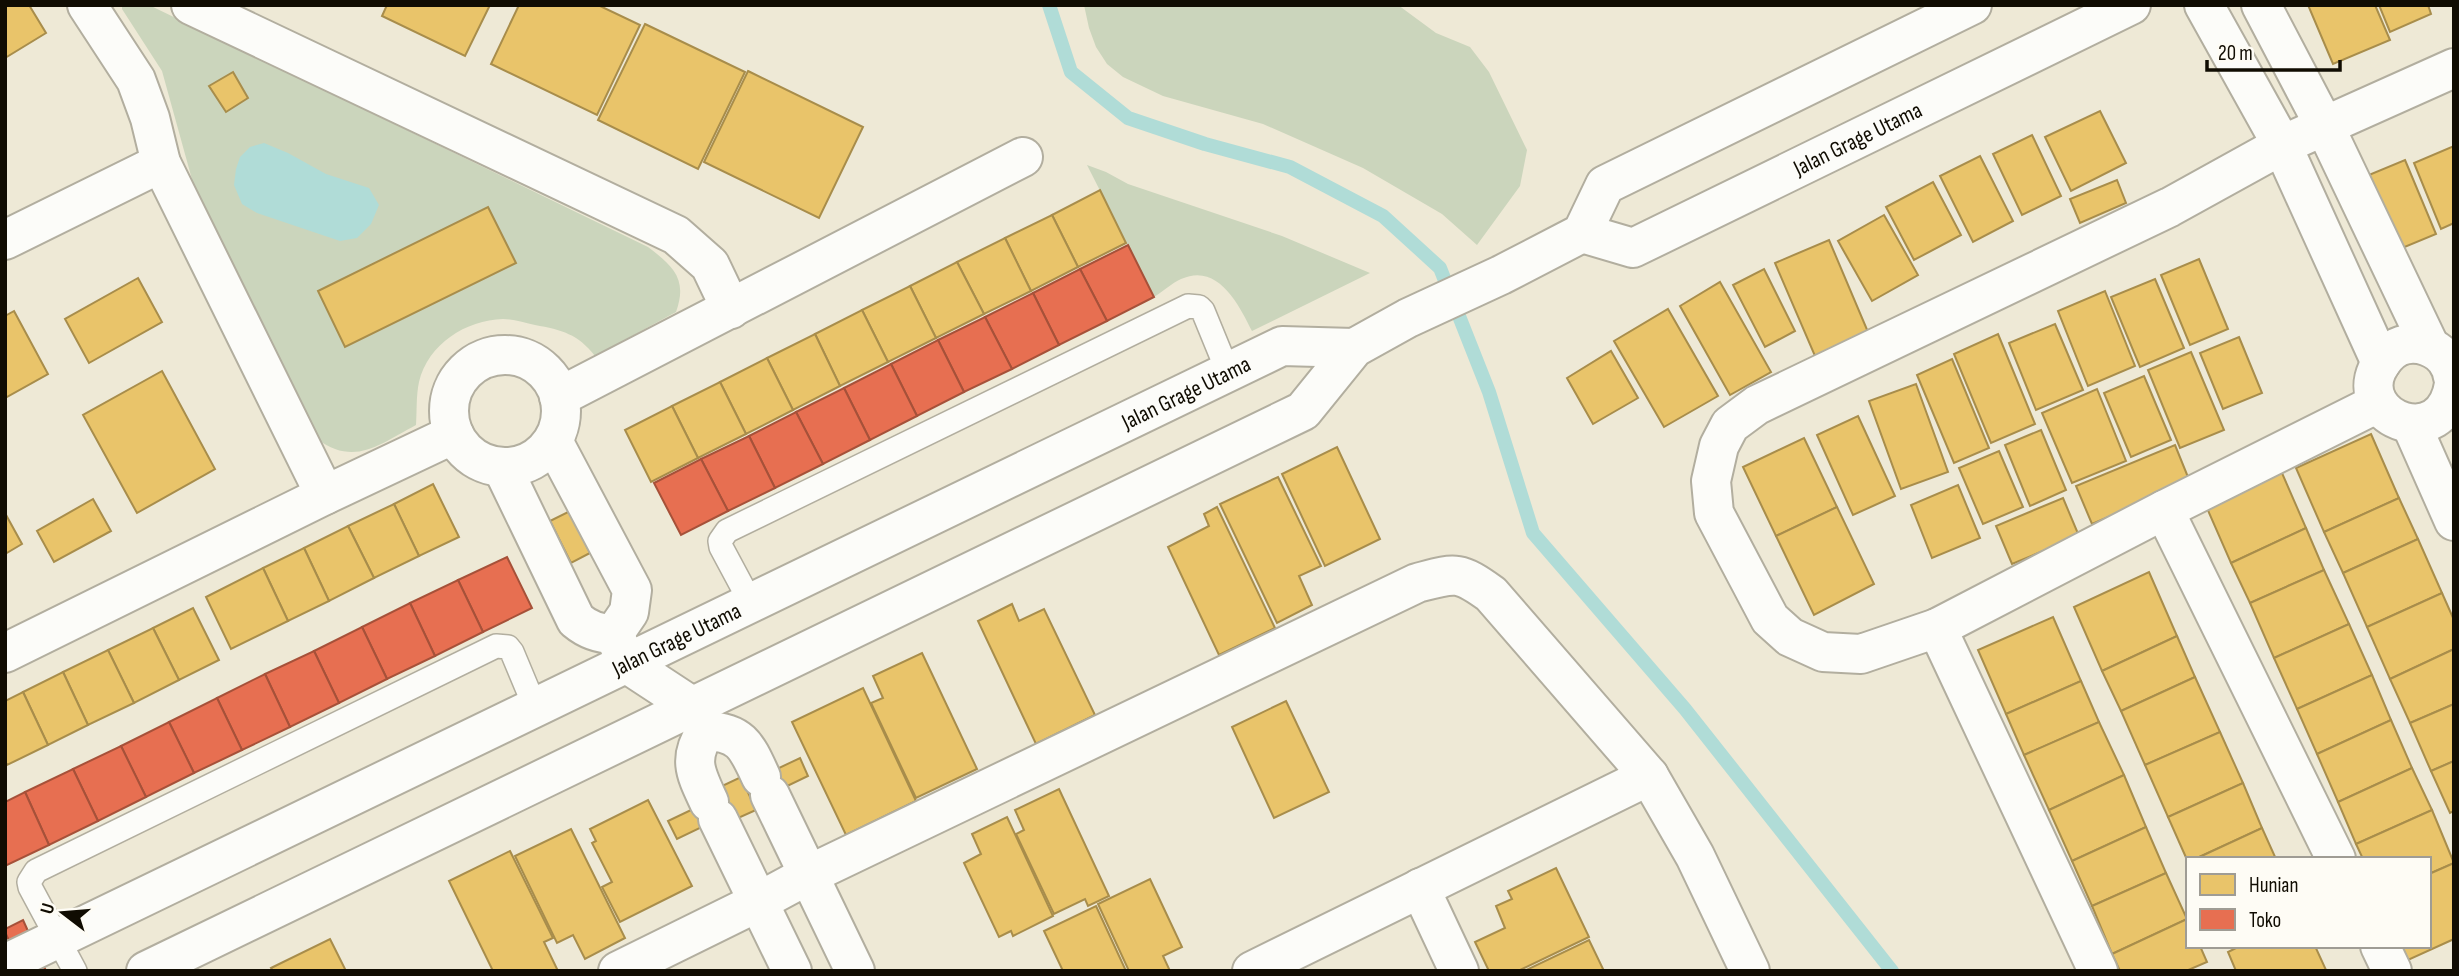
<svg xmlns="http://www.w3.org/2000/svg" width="2459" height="976" viewBox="0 0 2459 976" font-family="'Sofia Sans Condensed',sans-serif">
	<rect width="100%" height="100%" fill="#eee9d6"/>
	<!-- green -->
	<g fill="#cbd5bc">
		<path d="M122 5H149L648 247C673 266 688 279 676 312L595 356C578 334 562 330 535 325 525 323 513 319 503 319 466 320 428 344 419 382 416 396 417 411 416 425 380 444 355 467 317 439L193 183 162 71 122 9Z"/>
		<polygon points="1084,5 1398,5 1436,33 1470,47 1489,72 1527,150 1520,186 1477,245 1442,214 1363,168 1263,124 1163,96 1123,77 1107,64 1096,47 1089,28"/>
		<path d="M1087 165 1106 172 1128 184 1282 236 1370 273 1252 331C1239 305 1218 262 1181 279 1172 283 1162 292 1154 297Z"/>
	</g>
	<!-- water -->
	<polygon fill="#b0dcd7" points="264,143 288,153 326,174 369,188 379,205 371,224 357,238 340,241 257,213 242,204 234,185 236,169 240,157 250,147"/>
	<!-- homes -->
	<g fill="#e9c46a" stroke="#a88d4b" stroke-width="2">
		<polygon points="5,5 29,5 46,33 5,58"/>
		<polygon points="387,5 490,5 465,56 382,16"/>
		<polygon points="519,5 598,5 640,25 597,115 491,64"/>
		<polygon points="2308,5 2375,5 2390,40 2333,64"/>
		<polygon points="2379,5 2428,5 2431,14 2390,32"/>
		<polygon points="645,24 745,72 698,169 598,120"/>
		<polygon points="748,71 863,127 819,218 704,162"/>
		<polygon points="233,72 248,98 226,112 209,86"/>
		<polygon points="2100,111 2126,163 2071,191 2045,137"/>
		<polygon points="2032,135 2061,196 2022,215 1993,154"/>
		<polygon points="2454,146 2454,223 2441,229 2414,163"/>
		<polygon points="1980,156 2013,221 1973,242 1940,176"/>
		<polygon points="2405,160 2436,234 2395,251 2364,177"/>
		<polygon points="2117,180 2126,203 2080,223 2070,199"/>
		<polygon points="1933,182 1961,235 1914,260 1886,207"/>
		<polygon points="1100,190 1126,243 1078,267 1052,215"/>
		<polygon points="488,207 516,263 345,347 318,291"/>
		<polygon points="1052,215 1078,267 1031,291 1005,238"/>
		<polygon points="1884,215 1918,275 1872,301 1838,241"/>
		<polygon points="1005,238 1031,291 984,314 957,262"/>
		<polygon points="1829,240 1868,332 1815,356 1775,263"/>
		<polygon points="2199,259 2228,329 2190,345 2161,275"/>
		<polygon points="957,262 984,314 936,338 910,286"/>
		<polygon points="1764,269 1795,331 1765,347 1733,285"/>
		<polygon points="138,278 162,322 89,363 65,319"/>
		<polygon points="2155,279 2184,348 2140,367 2111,297"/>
		<polygon points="1720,282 1771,372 1730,395 1680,306"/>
		<polygon points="910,286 936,338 888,362 862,310"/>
		<polygon points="2105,291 2135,366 2088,386 2058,311"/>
		<polygon points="1668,309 1718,396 1664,427 1614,341"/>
		<polygon points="862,310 888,362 840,386 815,334"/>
		<polygon points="14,311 48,374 5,398 5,316"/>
		<polygon points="2055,324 2083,390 2036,410 2009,343"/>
		<polygon points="815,334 840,386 793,410 767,358"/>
		<polygon points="1998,334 2035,424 1991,443 1954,354"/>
		<polygon points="2239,337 2262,393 2223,409 2200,353"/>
		<polygon points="1611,351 1638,398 1593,424 1567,378"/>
		<polygon points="2191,352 2224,430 2180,448 2148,370"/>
		<polygon points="767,358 793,410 746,434 720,382"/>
		<polygon points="1952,359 1989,448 1954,463 1917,375"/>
		<polygon points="162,371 215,469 137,513 83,415"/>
		<polygon points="2144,376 2171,440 2131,457 2104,393"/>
		<polygon points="720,382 746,434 698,458 672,406"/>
		<polygon points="1916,384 1948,472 1901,489 1869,401"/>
		<polygon points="2097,389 2126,461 2072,483 2042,413"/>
		<polygon points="672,406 698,458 651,482 625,430"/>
		<polygon points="1858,416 1895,496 1853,515 1817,435"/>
		<polygon points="2041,430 2066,490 2030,506 2005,445"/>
		<polygon points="2371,434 2399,498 2324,532 2296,468"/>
		<polygon points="1804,438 1837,507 1776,536 1743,467"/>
		<polygon points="2175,445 2190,482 2092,524 2076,486"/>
		<polygon points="1337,447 1380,539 1325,566 1282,474"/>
		<polygon points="1999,451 2023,507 1983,524 1959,468"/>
		<polygon points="2278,464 2306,528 2231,563 2203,499"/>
		<polygon points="1278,477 1321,566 1299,576 1312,605 1277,623 1220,504"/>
		<polygon points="433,484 459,537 419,556 394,504"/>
		<polygon points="1958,485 1980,538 1932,558 1911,505"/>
		<polygon points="2063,498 2079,536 2012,564 1996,526"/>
		<polygon points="2399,498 2418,539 2343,573 2324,532"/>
		<polygon points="93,499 111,531 54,562 37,531"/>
		<polygon points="394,504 419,556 374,578 348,526"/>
		<polygon points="1217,507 1275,628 1219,655 1168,547 1209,526 1204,514"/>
		<polygon points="1837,507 1874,584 1814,615 1776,536"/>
		<polygon points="570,511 590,553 571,563 550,521"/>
		<polygon points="5,513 22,544 5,554"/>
		<polygon points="348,526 374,578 329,601 304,548"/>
		<polygon points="2306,528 2324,570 2250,603 2231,563"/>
		<polygon points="2418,539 2442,593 2367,627 2343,573"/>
		<polygon points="304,548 329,601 288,621 263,568"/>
		<polygon points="263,568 288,621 231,649 206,597"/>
		<polygon points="2324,570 2349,624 2274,658 2250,603"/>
		<polygon points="2149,572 2177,636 2102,671 2074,607"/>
		<polygon points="2442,593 2454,620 2454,649 2390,679 2367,627"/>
		<polygon points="1012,604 1019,621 1044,609 1095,715 1036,744 978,621"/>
		<polygon points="193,608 219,660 179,680 153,628"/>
		<polygon points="2053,617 2081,681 2006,714 1978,650"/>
		<polygon points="2349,624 2372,675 2297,709 2274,658"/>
		<polygon points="153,628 179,680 134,703 108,650"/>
		<polygon points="2177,636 2195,677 2121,711 2102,671"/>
		<polygon points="2454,649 2454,704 2410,723 2390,679"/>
		<polygon points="108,650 134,703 88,725 63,672"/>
		<polygon points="922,653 977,769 916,798 871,703 883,698 873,676"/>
		<polygon points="63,672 88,725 48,745 23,692"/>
		<polygon points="2372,675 2391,720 2317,754 2297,709"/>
		<polygon points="2195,677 2220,732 2145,765 2121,711"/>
		<polygon points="2081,681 2099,722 2024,755 2006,714"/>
		<polygon points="863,688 916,801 846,835 792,722"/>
		<polygon points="23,692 48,745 7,765 5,761 5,701"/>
		<polygon points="1286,701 1329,792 1274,818 1232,727"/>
		<polygon points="2454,704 2454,761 2431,771 2410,723"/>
		<polygon points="2391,720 2412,768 2338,802 2317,754"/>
		<polygon points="2099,722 2124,775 2049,810 2024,755"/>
		<polygon points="2220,732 2243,783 2168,817 2145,765"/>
		<polygon points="800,758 808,776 677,839 668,821"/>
		<polygon points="2454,761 2454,811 2450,813 2431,771"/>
		<polygon points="2412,768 2432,810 2356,844 2338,802"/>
		<polygon points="2124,775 2146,827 2072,861 2049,810"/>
		<polygon points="741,777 756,810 736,819 720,787"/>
		<polygon points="2243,783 2262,828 2195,859 2188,859 2188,862 2168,817"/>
		<polygon points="1059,789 1109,896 1088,906 1085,899 1054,914 1016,834 1024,830 1015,810"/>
		<polygon points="648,800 692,886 620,922 602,887 612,882 592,843 596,841 590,829"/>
		<polygon points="2432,810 2454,863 2429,874 2429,859 2363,859 2356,844"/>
		<polygon points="1007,817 1053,916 1013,936 1011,931 999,937 964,863 981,854 972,834"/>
		<polygon points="2146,827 2166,873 2092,906 2072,861"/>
		<polygon points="2262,828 2276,859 2195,859"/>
		<polygon points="571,829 625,938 585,959 573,935 557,943 515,856"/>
		<polygon points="510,851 553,938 544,942 558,971 493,971 449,881"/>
		<polygon points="2454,863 2454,939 2408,960 2402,946 2429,946 2429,874"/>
		<polygon points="1556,868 1589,937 1518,971 1489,971 1475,942 1505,928 1496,906 1512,899 1508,891"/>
		<polygon points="2166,873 2187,919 2112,954 2092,906"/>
		<polygon points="1150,879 1182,947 1163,956 1170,971 1129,971 1098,904"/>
		<polygon points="1096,906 1126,971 1063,971 1044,931"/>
		<polygon points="2187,919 2188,946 2200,946 2207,962 2186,971 2120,971 2112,954"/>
		<polygon points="330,939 346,971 273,971 271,968"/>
		<polygon points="1589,940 1604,971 1524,971"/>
		<polygon points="2240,946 2315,946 2326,970 2236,971 2228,952"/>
	</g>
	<!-- shops -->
	<g fill="#e76f51" stroke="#a65139" stroke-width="2">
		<polygon points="1128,245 1154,297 1107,321 1080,269"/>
		<polygon points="1080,269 1107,321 1059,345 1033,293"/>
		<polygon points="1033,293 1059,345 1012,369 985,317"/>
		<polygon points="985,317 1012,369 964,392 938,340"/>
		<polygon points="938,340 964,392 917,416 891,364"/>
		<polygon points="891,364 917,416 870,440 844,388"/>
		<polygon points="844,388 870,440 823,464 796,412"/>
		<polygon points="796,412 823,464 775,488 749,436"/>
		<polygon points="749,436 775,488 728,511 701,459"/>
		<polygon points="701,459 728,511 681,535 654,483"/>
		<polygon points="507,557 532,608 483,632 458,580"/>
		<polygon points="458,580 483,632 435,656 410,603"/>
		<polygon points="410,603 435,656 387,679 362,627"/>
		<polygon points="362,627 387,679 339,703 314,651"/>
		<polygon points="314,651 339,703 290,727 265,674"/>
		<polygon points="265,674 290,727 242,750 217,698"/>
		<polygon points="217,698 242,750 194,773 169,722"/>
		<polygon points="169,722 194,773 146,797 121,746"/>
		<polygon points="121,746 146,797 98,821 73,769"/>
		<polygon points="73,769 98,821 49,845 25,792"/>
		<polygon points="25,792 49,845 5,866 5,802"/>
		<polygon points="23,920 46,971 23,971 5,932 5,929"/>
	</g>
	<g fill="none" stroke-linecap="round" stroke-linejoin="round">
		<!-- stream -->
		<polyline stroke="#b0dcd7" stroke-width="14" points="1049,5 1071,72 1128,118 1205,144 1290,167 1383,216 1440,268 1489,392 1533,533 1685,709 1892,971"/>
		<defs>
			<g id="service">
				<polyline points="751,603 721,547 720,541 727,531 1188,306 1199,307 1203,311 1228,372"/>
				<polyline points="75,971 30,887 29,882 36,871 496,646 508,647 512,652 535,707"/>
			</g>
			<g id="minor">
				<polyline points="87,5 136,80 150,118 161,163 325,495"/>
				<polyline points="191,5 676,235 710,265 731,309"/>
				<polyline points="2204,5 2282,145 2381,363"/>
				<polyline points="2261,5 2325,127 2430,347"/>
				<path id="s1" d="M1582 233 1633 248 2131 5"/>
				<polyline points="5,240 161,163"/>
				<circle cx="505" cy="411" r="56"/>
				<path d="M2454 380C2452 375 2452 369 2449 365 2440 347 2416 339 2398 347 2388 352 2382 360 2377 370 2355 419 2443 454 2454 384"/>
				<polyline points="559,397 1023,157"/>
				<polyline points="2378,403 2164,510 1937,628 1861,654 1823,652 1790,637 1770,619 1714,513 1711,481 1719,446 1730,425 1757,405 2170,207 2282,145 2454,68"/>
				<polyline points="2411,424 2454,521"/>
				<path d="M502 467 576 620C588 630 599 634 614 634L629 612 632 590 553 441"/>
				<polyline points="2164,510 2336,859"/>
				<polyline points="1937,628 2098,971"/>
				<polyline points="619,645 626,663 693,707 706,731"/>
				<polyline points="5,653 325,495 454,434"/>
				<path d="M706 731C742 732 747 747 761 777"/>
				<path d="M706 731C687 759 696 774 709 802"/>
				<polyline points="770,795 855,971"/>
				<polyline points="718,819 792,971"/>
				<polyline points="1420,888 1459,971"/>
				<polyline points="2380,946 2392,971"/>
				<path id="s2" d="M5 964 1282 346 1354 348"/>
				<polyline points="146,971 1303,411 1354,348 1408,318 1501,275 1582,233 1605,185 1972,5"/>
				<path d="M618 971 758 902 808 875 1417 583C1455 573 1458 570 1491 594L1649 776 1695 856 1750 971"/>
				<polyline points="1252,971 1649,776"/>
			</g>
		</defs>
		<!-- service casing -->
		<use href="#service" stroke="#b2ae9f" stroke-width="26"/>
		<!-- minor casing -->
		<use href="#minor" stroke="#b2ae9f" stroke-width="42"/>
		<!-- service -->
		<use href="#service" stroke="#fcfcf9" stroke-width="23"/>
		<!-- minor -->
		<use href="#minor" stroke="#fcfcf9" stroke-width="38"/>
	</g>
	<g text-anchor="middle" stroke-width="7" stroke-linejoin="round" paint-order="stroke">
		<!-- street labels -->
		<g font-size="23" fill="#100c02" stroke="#fefcf5">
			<text dy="8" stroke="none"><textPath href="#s1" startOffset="303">Jalan Grage Utama</textPath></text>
			<text dy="8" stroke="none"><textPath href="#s2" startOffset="1312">Jalan Grage Utama</textPath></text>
			<text dy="8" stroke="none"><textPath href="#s2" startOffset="746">Jalan Grage Utama</textPath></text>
		</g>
	</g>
	<!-- border -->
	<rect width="2459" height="976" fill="none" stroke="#100c02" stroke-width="14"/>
	<!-- legend -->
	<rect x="2186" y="857" width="245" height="91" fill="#fefcf5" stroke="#9f9c94" stroke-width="2"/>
	<rect x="2200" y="874" width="35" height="21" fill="#e9c46a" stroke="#9f9c94" stroke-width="2"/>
	<text x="2249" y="892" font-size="21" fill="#100c02">Hunian</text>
	<rect x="2200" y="909" width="35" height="21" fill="#e76f51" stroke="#9f9c94" stroke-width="2"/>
	<text x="2249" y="927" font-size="21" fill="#100c02">Toko</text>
	<!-- north arrow -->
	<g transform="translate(63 913) rotate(286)" stroke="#fefcf5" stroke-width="5" paint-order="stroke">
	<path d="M0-5L12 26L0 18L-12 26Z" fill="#100c02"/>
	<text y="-10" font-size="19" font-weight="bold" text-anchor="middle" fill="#100c02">U</text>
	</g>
	<!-- scale -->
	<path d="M2207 60v10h133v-10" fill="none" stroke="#100c02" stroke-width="3.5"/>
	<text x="2218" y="60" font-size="21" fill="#100c02" stroke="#fefcf5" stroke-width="5" paint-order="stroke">20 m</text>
</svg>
